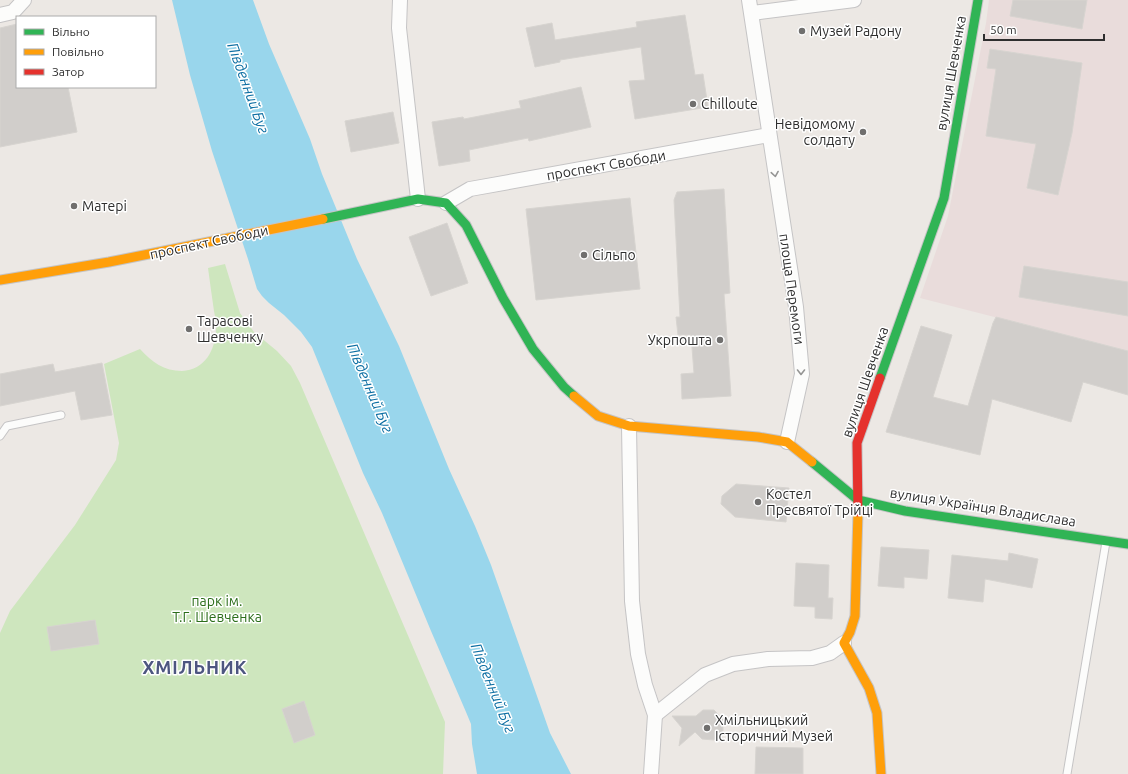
<svg xmlns="http://www.w3.org/2000/svg" width="1128" height="774" viewBox="0 0 1128 774" font-family="Ubuntu,sans-serif">
	<rect width="100%" height="100%" fill="#ece8e4"/>
	<!-- medical -->
	<polygon fill="#e9dcdb" points="989,0 1128,0 1128,351 920,298 948,216 986,23"/>
	<!-- green -->
	<path fill="#cee6be" d="M225 264 240 313 254 332 277 351 291 366 300 383 445 722 443 774H0V633L10 611 75 525 116 460 119 443 104 364 140 349C152 362 164 371 182 371 205 370 215 350 216 330 217 324 215 317 214 311 212 297 210 283 208 268Z"/>
	<!-- water -->
	<polygon fill="#99d6ec" points="172,0 253,0 269,44 310,139 322,174 357,259 399,346 449,469 475,526 491,565 550,733 571,774 477,774 472,744 471,724 466,712 431,631 382,513 363,473 312,347 301,332 284,315 269,303 262,296 257,289 248,259 212,151 190,75"/>
	<!-- building -->
	<g fill="#d1cecb" stroke="#d7d4d0">
		<polygon points="1013,0 1087,0 1082,29 1010,16"/>
		<polygon points="685,15 695,75 703,74 708,107 635,119 629,81 645,80 641,47 560,60 560,62 535,67 526,28 552,23 555,40 637,27 636,22"/>
		<polygon points="17,24 17,87 68,87 77,132 0,147 0,28"/>
		<polygon points="990,49 1082,63 1072,133 1058,195 1027,188 1036,144 986,136 996,69 987,68"/>
		<polygon points="581,87 591,127 529,141 528,138 469,150 470,161 439,166 432,122 463,117 464,119 521,108 519,101"/>
		<polygon points="393,112 399,143 351,152 345,121"/>
		<polygon points="724,189 730,293 724,294 731,396 682,399 681,374 694,373 691,335 678,335 676,317 680,317 674,200 677,192"/>
		<polygon points="630,198 640,289 536,300 526,209"/>
		<polygon points="447,223 468,283 431,296 409,237"/>
		<polygon points="1024,266 1128,282 1128,316 1019,297"/>
		<polygon points="996,317 1128,351 1128,395 1083,382 1071,422 992,399 980,455 886,432 921,326 952,335 933,397 968,406 993,323"/>
		<polygon points="102,363 112,415 81,420 75,391 0,406 0,374 53,364 55,372"/>
		<polygon points="736,484 789,488 786,522 735,517 721,504 722,496"/>
		<polygon points="881,547 929,550 927,579 904,577 904,588 878,586"/>
		<polygon points="1009,553 1038,559 1032,588 985,579 983,602 948,598 952,555 1008,561"/>
		<polygon points="796,563 829,565 828,598 833,598 832,619 815,618 815,607 794,606"/>
		<polygon points="95,620 99,644 51,651 47,627"/>
		<polygon points="304,701 315,735 294,743 282,709"/>
		<polygon points="703,710 714,710 723,719 723,731 714,740 702,739 695,732 679,746 682,728 672,716 696,716"/>
		<polygon points="756,747 803,748 803,774 755,774"/>
	</g>
	<g fill="none" stroke-linecap="round" stroke-linejoin="round">
		<defs>
			<g id="lane">
				<polyline points="0,436 7,426 61,415"/>
				<polyline points="1067,774 1106,542"/>
			</g>
			<g id="street">
				<polyline points="400,0 399,28 418,199"/>
				<polyline points="749,0 796,307 802,374 787,442"/>
				<polyline points="752,13 854,0"/>
				<polyline points="0,15 13,12 24,0"/>
				<polyline points="446,203 470,189 769,135"/>
				<polyline points="629,426 632,601 638,654 645,685 655,715 651,774"/>
				<polyline points="655,715 705,675 733,664 768,659 812,658 830,653 844,643"/>
			</g>
			<g id="fast">
				<polyline points="323,219 418,199 446,203 466,225 503,298 533,349 564,387 574,396"/>
				<polyline points="880,378 944,198 978,0"/>
				<polyline points="812,462 858,500 905,511 1128,544"/>
			</g>
			<g id="slow">
				<polyline points="0,280 109,262 323,219"/>
				<polyline points="574,396 598,416 629,426 758,437 787,442 812,462"/>
				<polyline points="858,512 855,616 850,632 844,643 869,688 877,713 881,774"/>
			</g>
			<polyline id="jam" points="858,512 857,443 880,378"/>
		</defs>
		<!-- lane casing -->
		<use href="#lane" stroke="#c5c4c5" stroke-width="9"/>
		<!-- street casing -->
		<use href="#street" stroke="#c5c4c5" stroke-width="16"/>
		<!-- fast casing -->
		<use href="#fast" stroke="#c5c4c5" stroke-width="11"/>
		<!-- slow casing -->
		<use href="#slow" stroke="#c5c4c5" stroke-width="11"/>
		<!-- jam casing -->
		<use href="#jam" stroke="#c5c4c5" stroke-width="11"/>
		<!-- lane -->
		<use href="#lane" stroke="#fcfcfb" stroke-width="7"/>
		<!-- street -->
		<use href="#street" stroke="#fcfcfb" stroke-width="14"/>
		<!-- fast -->
		<use href="#fast" stroke="#30b455" stroke-width="9"/>
		<!-- slow -->
		<use href="#slow" stroke="#ff9f0a" stroke-width="9"/>
		<!-- jam -->
		<use href="#jam" stroke="#e5322d" stroke-width="9"/>
	</g>
	<!-- one-way arrows -->
	<defs><path id="oneway-chevron" d="M-2-3.5L2.5 0L-2 3.5" fill="none" stroke-width="1.6" stroke-linecap="round" stroke-linejoin="round"/></defs>
	<g stroke="#959594">
		<use href="#oneway-chevron" transform="translate(775 174) rotate(81)"/>
		<use href="#oneway-chevron" transform="translate(801 372) rotate(90)"/>
	</g>
	<!-- markers -->
	<g fill="#706f6e" stroke="#fff" stroke-width="1.5">
		<circle cx="802" cy="31" r="4"/>
		<circle cx="693" cy="104" r="4"/>
		<circle cx="863" cy="132" r="4"/>
		<circle cx="74" cy="206" r="4"/>
		<circle cx="584" cy="255" r="4"/>
		<circle cx="189" cy="329" r="4"/>
		<circle cx="720" cy="340" r="4"/>
		<circle cx="758" cy="502" r="4"/>
		<circle cx="707" cy="728" r="4"/>
	</g>
	<g text-anchor="middle" stroke-width="3" stroke-linejoin="round" paint-order="stroke">
		<!-- poi labels -->
		<g font-size="14" fill="#2e2e2e" stroke="#fff" text-anchor="start">
			<text x="810" y="36">Музей Радону</text>
			<text x="701" y="109">Chilloute</text>
			<text x="855" y="129" text-anchor="end">Невідомому<tspan x="855" dy="16">солдату</tspan></text>
			<text x="82" y="211">Матері</text>
			<text x="592" y="260">Сільпо</text>
			<text x="197" y="326">Тарасові<tspan x="197" dy="16">Шевченку</tspan></text>
			<text x="712" y="345" text-anchor="end">Укрпошта</text>
			<text x="766" y="499">Костел<tspan x="766" dy="16">Пресвятої Трійці</tspan></text>
			<text x="715" y="725">Хмільницький<tspan x="715" dy="16">Історичний Музей</tspan></text>
		</g>
		<!-- street labels -->
		<g font-size="14" fill="#2e2e2e" stroke="#fff">
			<text transform="translate(951 73) rotate(-80)" y="5">вулиця Шевченка</text>
			<text transform="translate(606 165) rotate(-10)" y="5">проспект Свободи</text>
			<text transform="translate(209 242) rotate(-12)" y="5">проспект Свободи</text>
			<text transform="translate(792 289) rotate(82)" y="5">площа Перемоги</text>
			<text transform="translate(865 382) rotate(-71)" y="5">вулиця Шевченка</text>
			<text transform="translate(983 507) rotate(9)" y="5">вулиця Українця Владислава</text>
		</g>
		<!-- park labels -->
		<g font-size="14" fill="#2c6e1b" stroke="#fff">
			<text x="217" y="606">парк ім.<tspan x="217" dy="16">Т.Г. Шевченка</tspan></text>
		</g>
		<!-- water labels -->
		<g font-size="15" font-style="italic" fill="#0d6fa3" stroke="#fff">
			<text transform="translate(248 88) rotate(70)" y="5">Південний Буг</text>
			<text transform="translate(370 388) rotate(67)" y="5">Південний Буг</text>
			<text transform="translate(493 688) rotate(68)" y="5">Південний Буг</text>
		</g>
		<!-- district labels -->
		<g font-size="18" font-weight="bold" letter-spacing="1" fill="#4d5680" stroke="#fff">
			<text x="195" y="674">ХМІЛЬНИК</text>
		</g>
	</g>
	<!-- legend -->
	<rect x="16" y="16" width="140" height="72" fill="#ffffff" stroke="#ababab"/>
	<rect x="24" y="29" width="20" height="6" fill="#30b455" stroke="#ababab"/>
	<text x="52" y="36" font-size="12" fill="#2e2e2e">Вільно</text>
	<rect x="24" y="49" width="20" height="6" fill="#ff9f0a" stroke="#ababab"/>
	<text x="52" y="56" font-size="12" fill="#2e2e2e">Повільно</text>
	<rect x="24" y="69" width="20" height="6" fill="#e5322d" stroke="#ababab"/>
	<text x="52" y="76" font-size="12" fill="#2e2e2e">Затор</text>
	<!-- scale -->
	<path d="M984 34v6h120v-6" fill="none" stroke="#2e2e2e" stroke-width="2"/>
	<text x="990" y="34" font-size="12" fill="#2e2e2e" stroke="#ffffff" stroke-width="3" paint-order="stroke">50 m</text>
</svg>
